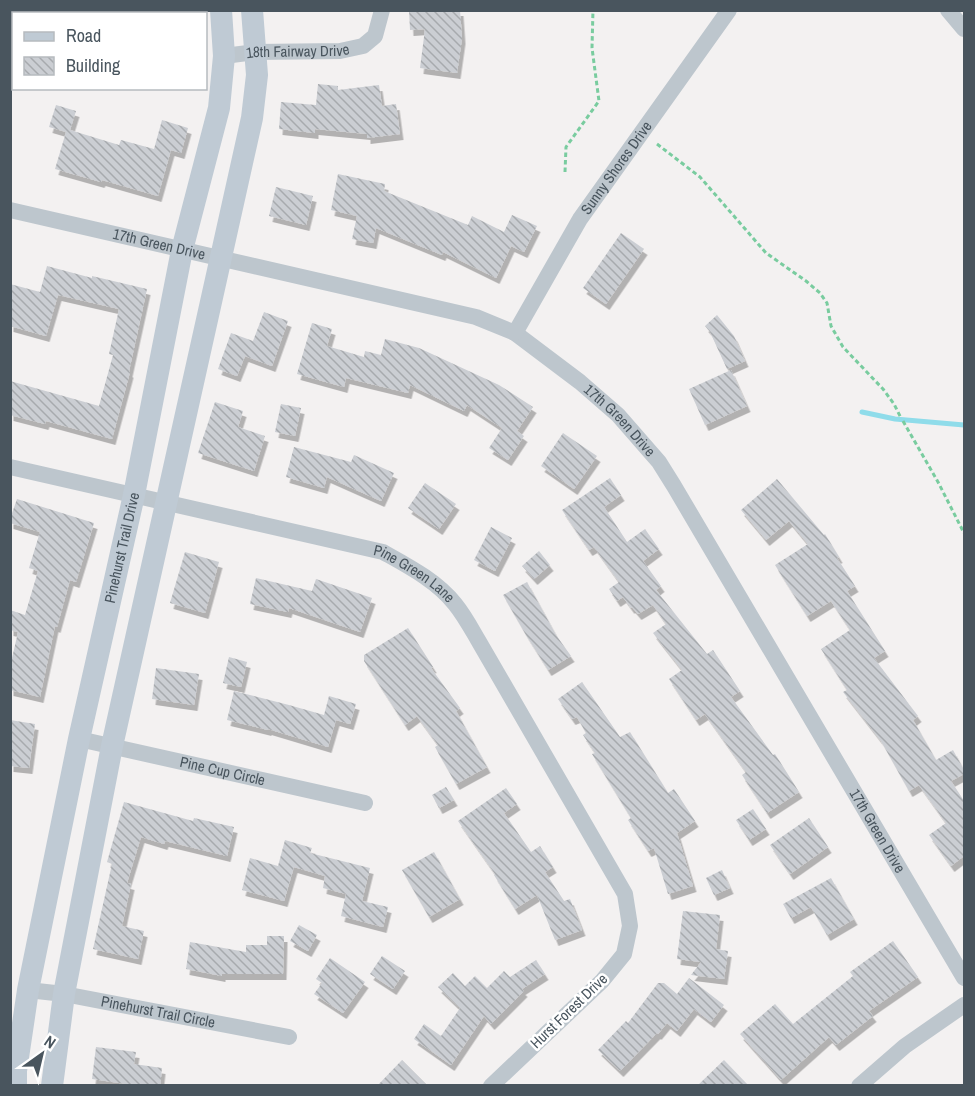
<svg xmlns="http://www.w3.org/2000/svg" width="975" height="1096" viewBox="0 0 975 1096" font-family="'Archivo Narrow',sans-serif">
	<defs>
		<pattern id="building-back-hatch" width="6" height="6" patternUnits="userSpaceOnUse" patternTransform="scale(1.5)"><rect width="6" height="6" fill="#cbced3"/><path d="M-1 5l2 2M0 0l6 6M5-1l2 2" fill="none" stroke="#a7aaae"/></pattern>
		<filter id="shadow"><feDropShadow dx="3.5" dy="6" stdDeviation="0" flood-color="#0004"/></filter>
	</defs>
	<rect width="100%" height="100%" fill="#f3f1f1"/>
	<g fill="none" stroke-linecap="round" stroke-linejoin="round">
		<!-- stream -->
		<polyline stroke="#8fdcea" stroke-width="5" points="862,412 895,419 964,425"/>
	</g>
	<!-- building -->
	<g fill="url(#building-back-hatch)" filter="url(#shadow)">
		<polygon points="409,10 460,10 462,38 457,73 420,68 425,29 410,30"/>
		<polygon points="318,84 338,86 338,90 379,85 382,106 396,104 400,134 367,138 367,134 315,129 315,133 279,129 281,102 316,105"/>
		<polygon points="56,105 76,111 70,130 119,145 121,140 154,149 162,120 188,128 181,153 171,150 158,196 102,180 101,182 55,169 66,132 49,127"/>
		<polygon points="338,174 385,184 384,191 468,225 472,216 504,232 512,215 537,226 524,252 511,246 496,278 443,252 442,255 376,228 373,243 352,239 357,216 331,210"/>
		<polygon points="276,187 313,196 306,225 269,216"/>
		<polygon points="621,233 644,249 606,304 583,288"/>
		<polygon points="47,266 92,278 92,276 147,289 129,371 130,372 112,439 46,421 45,424 10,415 10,381 99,406 113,355 109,354 119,309 58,295 46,336 10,326 10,284 40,292"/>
		<polygon points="264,312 288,321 272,366 245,356 237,376 218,369 231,333 253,341"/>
		<polygon points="717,315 734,336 745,361 727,369 710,332 705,326"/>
		<polygon points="312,323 332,329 327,346 364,357 365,351 381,355 385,339 419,348 499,385 533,407 517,431 524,436 508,460 489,448 502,428 467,405 464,411 410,385 408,393 346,378 344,387 297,374"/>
		<polygon points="731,370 747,406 705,425 689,389"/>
		<polygon points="215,402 243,411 238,427 265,436 254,471 198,453"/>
		<polygon points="281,404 301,408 295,436 275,432"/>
		<polygon points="563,433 597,456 574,489 541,466"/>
		<polygon points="294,447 351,462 354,455 394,473 381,501 327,477 324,488 286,477"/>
		<polygon points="610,478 621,495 604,507 627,542 645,529 659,549 643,561 661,586 656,590 707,654 713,650 740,691 731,697 773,755 775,754 799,792 767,813 742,775 746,772 705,714 696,720 669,679 682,670 653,633 666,624 653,605 638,614 632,607 631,608 623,597 617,601 609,589 619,582 594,547 589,550 562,510"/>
		<polygon points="777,479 824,535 825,534 839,557 837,558 855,586 847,591 885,651 874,658 918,716 913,720 936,760 953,750 964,770 964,774 951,781 964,801 964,856 951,866 929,835 946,823 919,785 909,791 881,741 843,692 847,690 821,649 850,630 831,601 807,616 775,565 808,544 789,521 766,540 741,510"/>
		<polygon points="425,483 456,504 439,529 408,508"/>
		<polygon points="17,499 94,523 76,582 70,580 57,627 55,626 40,697 10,690 10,667 18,632 10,630 10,610 25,615 38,571 29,568 40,532 10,523 10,519"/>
		<polygon points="491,527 512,538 495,571 474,560"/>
		<polygon points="539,551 550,565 534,579 522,566"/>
		<polygon points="185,552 219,562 205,613 170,603"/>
		<polygon points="256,578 312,591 316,579 372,598 360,632 289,608 288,612 250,604"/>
		<polygon points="527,582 556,635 571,656 548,670 526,635 503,595"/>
		<polygon points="408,628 433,667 431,668 460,708 456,711 487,767 456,784 435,747 438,745 417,716 405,725 364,661 364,655"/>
		<polygon points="229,657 247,662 241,687 223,683"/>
		<polygon points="156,668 199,674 194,705 152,699"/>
		<polygon points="582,682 620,737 630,732 668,793 674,789 695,821 677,833 693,886 668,894 654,848 648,851 628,820 631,818 592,754 595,753 583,735 586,733 577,717 572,719 558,699"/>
		<polygon points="234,691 289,705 324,715 329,696 356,704 350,724 336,720 328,747 268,729 268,730 227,720"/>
		<polygon points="10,720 35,724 29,768 10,766"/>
		<polygon points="446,787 454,800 439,808 432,795"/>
		<polygon points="506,788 517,804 504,813 531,852 540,846 553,867 545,872 564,901 570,899 582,930 555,940 537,895 515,909 494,875 495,874 458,821"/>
		<polygon points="124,802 193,821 194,818 234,827 227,856 165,841 164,844 141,837 127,883 131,884 122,926 144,931 138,959 93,949 112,864 107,862"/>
		<polygon points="753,809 766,829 749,840 736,820"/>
		<polygon points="809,818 828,847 790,874 770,845"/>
		<polygon points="285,840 312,848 310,853 370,868 362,901 388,907 383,927 341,916 346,894 323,888 325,876 294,867 284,901 242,890 250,858 278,866"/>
		<polygon points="434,852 460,899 429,917 402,870"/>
		<polygon points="722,870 730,888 714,895 706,878"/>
		<polygon points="831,878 854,919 827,935 811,907 791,918 783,904"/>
		<polygon points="683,911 720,915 716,949 728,951 724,979 691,975 701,962 677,959"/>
		<polygon points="299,925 317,935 308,951 290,941"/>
		<polygon points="267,936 284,936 283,974 222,974 222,976 186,969 190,942 246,952 246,945 267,945"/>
		<polygon points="893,941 918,977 869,1011 873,1016 836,1045 829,1037 781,1080 740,1034 775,1004 793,1024 853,976 850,972"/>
		<polygon points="382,956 405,971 393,989 370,974"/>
		<polygon points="330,958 365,982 343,1013 314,994 322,983 316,979"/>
		<polygon points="536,960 545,974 522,989 524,991 491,1024 484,1016 451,1065 414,1039 424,1024 441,1036 460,1008 438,987 453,973 465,986 475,976 487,988 504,971 510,977"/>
		<polygon points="689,978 724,1005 711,1022 694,1009 677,1031 667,1023 658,1034 657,1033 620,1071 598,1050 626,1021 628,1023 658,983 664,983 677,994"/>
		<polygon points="96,1047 136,1052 134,1064 162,1068 160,1086 140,1086 92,1079"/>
		<polygon points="402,1060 428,1086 377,1086"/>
		<polygon points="724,1060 749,1086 697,1086"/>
	</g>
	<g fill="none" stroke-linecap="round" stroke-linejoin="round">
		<!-- path -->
		<g stroke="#79cc9f" stroke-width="3" stroke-dasharray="4.5 3" stroke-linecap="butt">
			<polyline points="657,144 700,177 766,253 806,281 820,293 827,303 831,326 843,347 883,389 894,404 901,418"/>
			<polyline points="565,172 566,147 599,101 592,48 593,10"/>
			<polyline points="903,421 938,482 964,533"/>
		</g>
		<!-- street -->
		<g stroke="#bdc6cd" stroke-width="16">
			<polyline points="948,10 964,29"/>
			<path id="s1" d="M224 56 256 52 340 51 363 46 375 36 382 10"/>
			<path id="s2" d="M10 210 476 317 515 333 580 382 618 415 659 462 674 486 964 978"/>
			<path id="s3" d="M515 333 580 219 729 10"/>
			<path id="s4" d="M10 467 383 552C408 566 437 581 455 604 464 615 471 628 478 640L625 894 630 926 624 954 602 981 491 1086"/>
			<path id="s5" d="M79 739 365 803"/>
			<path id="s6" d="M28 990 64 994 289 1037"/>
			<polyline points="859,1086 905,1046 964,1005"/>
		</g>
		<!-- secondary -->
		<g stroke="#bfcad4" stroke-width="22">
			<path id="s7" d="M16 1086V1071L28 990 79 739 134 495 182 250 219 108 224 56 221 10"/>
			<polyline points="52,1086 64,994 112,746 252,118 257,75 252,10"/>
		</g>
	</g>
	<g text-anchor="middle" stroke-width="5" stroke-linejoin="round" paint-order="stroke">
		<!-- street labels -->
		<g font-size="15" fill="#49555e" stroke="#fff">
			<text dy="5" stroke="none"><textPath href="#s1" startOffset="74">18th Fairway Drive</textPath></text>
			<text dy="5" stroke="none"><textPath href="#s3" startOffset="194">Sunny Shores Drive</textPath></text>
			<text dy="5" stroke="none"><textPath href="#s2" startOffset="153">17th Green Drive</textPath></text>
			<text dy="5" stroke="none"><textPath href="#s2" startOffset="657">17th Green Drive</textPath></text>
			<text dy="5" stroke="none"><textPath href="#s7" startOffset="549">Pinehurst Trail Drive</textPath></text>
			<text dy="5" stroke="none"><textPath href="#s4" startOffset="420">Pine Green Lane</textPath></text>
			<text dy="5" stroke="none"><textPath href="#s5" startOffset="147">Pine Cup Circle</textPath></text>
			<text dy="5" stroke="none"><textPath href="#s2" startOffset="1143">17th Green Drive</textPath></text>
			<text transform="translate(569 1011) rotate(-44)" y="5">Hurst Forest Drive</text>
			<text dy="5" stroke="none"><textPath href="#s6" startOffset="132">Pinehurst Trail Circle</textPath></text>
		</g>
	</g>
	<!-- border -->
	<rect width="975" height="1096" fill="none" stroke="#49555e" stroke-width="24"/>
	<!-- legend -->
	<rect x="12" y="12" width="195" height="78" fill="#ffffff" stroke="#b6bbbf" stroke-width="1.5"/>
	<rect x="24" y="32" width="30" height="9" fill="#bfcad4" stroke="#b6bbbf" stroke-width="1.5"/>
	<text x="66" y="42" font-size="18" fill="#49555e">Road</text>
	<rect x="24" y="57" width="30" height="18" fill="url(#building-back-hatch)" stroke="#b6bbbf" stroke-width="1.5"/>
	<text x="66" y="72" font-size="18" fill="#49555e">Building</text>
	<!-- north arrow -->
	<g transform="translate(42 1054) rotate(34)" stroke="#ffffff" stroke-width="4.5" paint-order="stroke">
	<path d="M0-4.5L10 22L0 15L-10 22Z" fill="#49555e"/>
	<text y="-9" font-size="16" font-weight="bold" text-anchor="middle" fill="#49555e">N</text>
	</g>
</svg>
